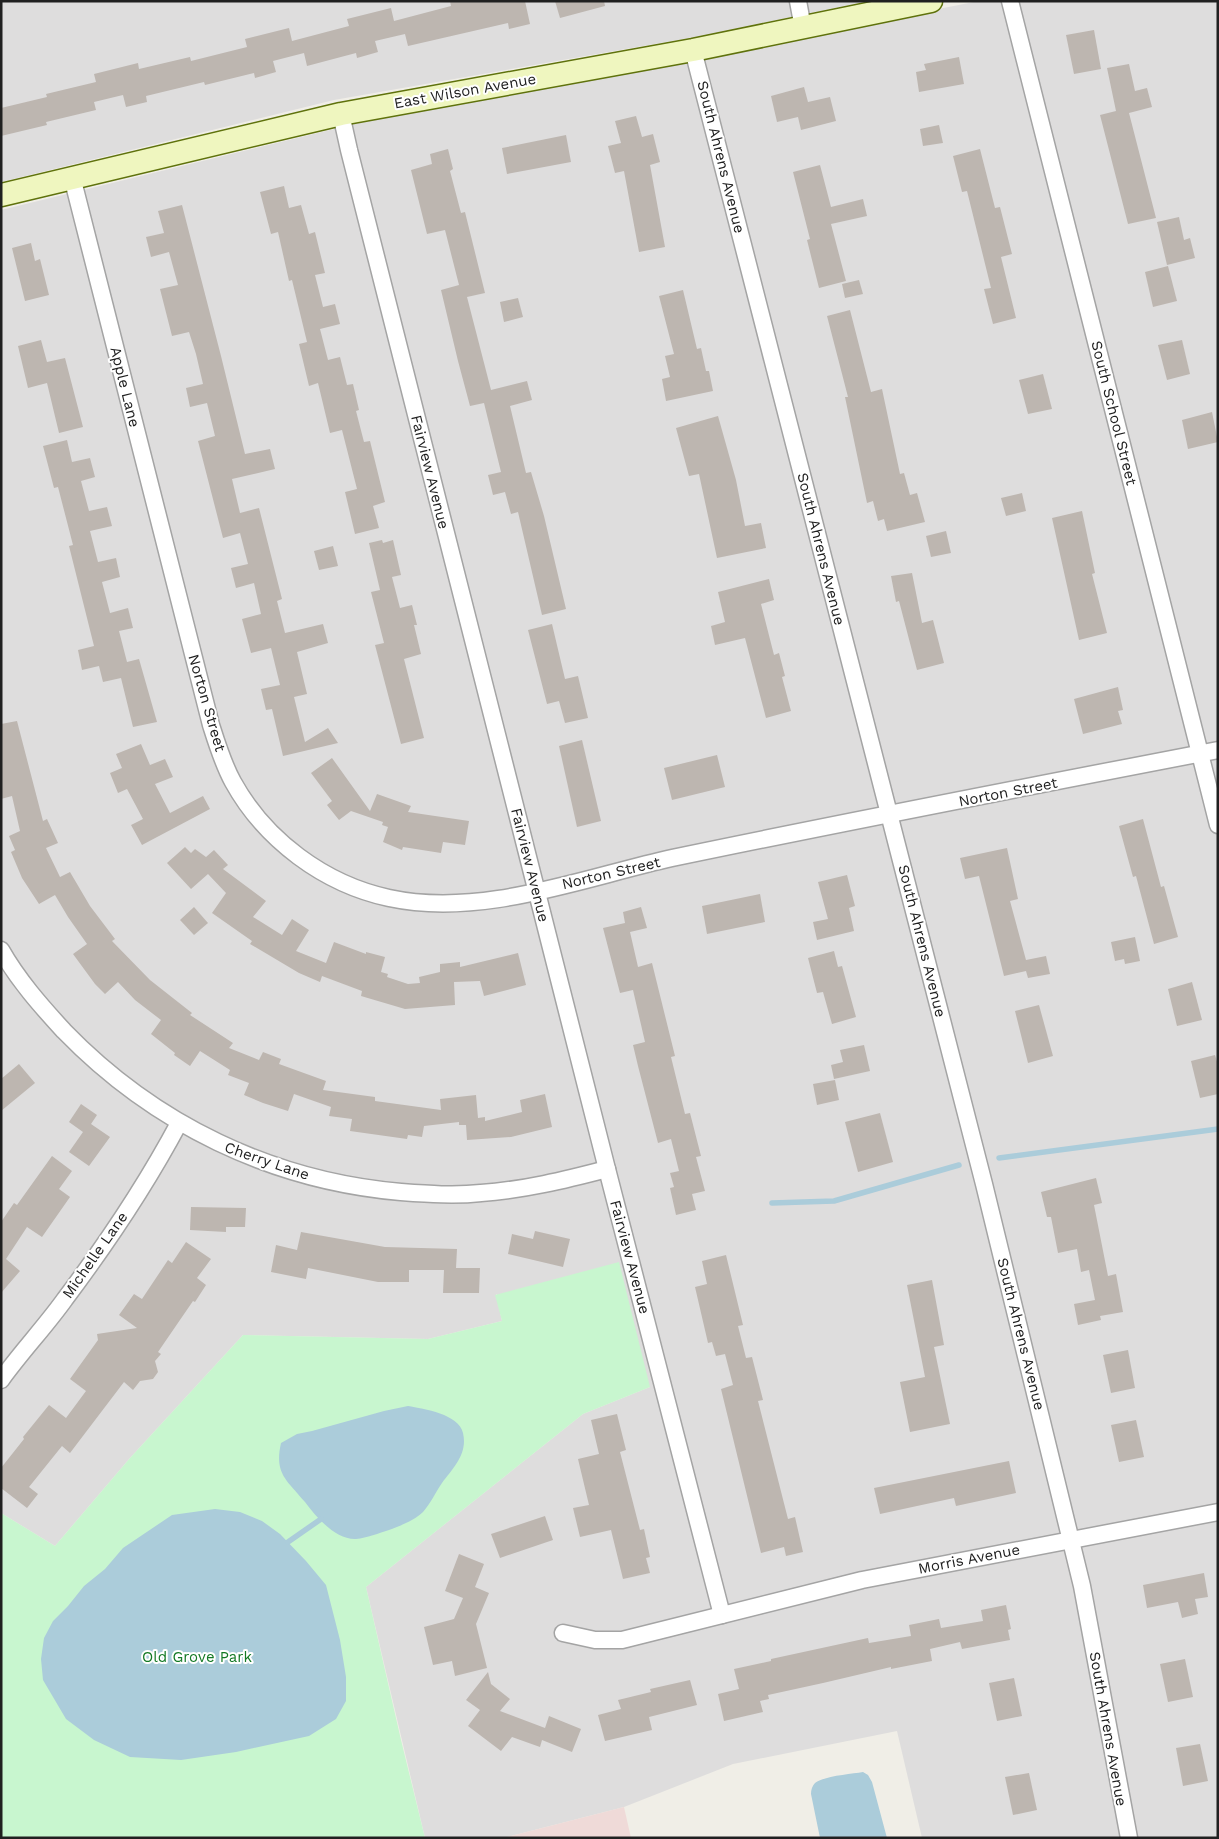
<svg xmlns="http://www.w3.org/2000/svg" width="1219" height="1839" viewBox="0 0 1219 1839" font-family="'Work Sans',sans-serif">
	<rect width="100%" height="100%" fill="#f0eee7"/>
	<!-- residential -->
	<g fill="#dedddd">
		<polygon points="1,1 868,1 689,38 334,100 1,182"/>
		<polygon points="979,1 1218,1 1218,1838 922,1838 897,1731 733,1764 624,1807 503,1838 425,1838 366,1587 583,1414 650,1387 496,1294 502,1321 428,1339 243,1335 130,1458 55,1546 1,1513 1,210 355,124"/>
	</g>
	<!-- commercial -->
	<polygon fill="#efdad8" points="624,1807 631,1838 503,1838"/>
	<!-- park -->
	<polygon fill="#c8f6cf" points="619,1262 650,1387 583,1414 366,1587 401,1740 425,1838 1,1838 1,1513 55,1546 130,1458 243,1335 428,1339 502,1321 495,1295"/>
	<!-- water -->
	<g fill="#abccda">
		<path d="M408 1406C424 1409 459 1414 463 1433 468 1454 453 1468 442 1483 435 1493 431 1503 423 1512 415 1520 400 1526 389 1530 379 1533 367 1538 356 1539 336 1540 316 1517 305 1502 287 1480 274 1474 281 1443L297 1434 312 1431 384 1411Z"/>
		<polygon points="215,1509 240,1512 262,1521 280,1534 306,1561 326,1585 340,1640 346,1677 346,1701 336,1719 309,1736 236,1752 181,1760 130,1757 94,1740 66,1719 43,1680 41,1659 44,1638 53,1621 68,1606 84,1586 105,1569 123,1548 172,1515"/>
		<path d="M863 1772 868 1775 872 1782 887 1838H820L811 1794C811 1790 812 1786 815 1783 824 1776 851 1774 863 1772Z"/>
	</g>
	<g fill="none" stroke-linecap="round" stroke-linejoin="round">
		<!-- stream -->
		<g stroke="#abccda" stroke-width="5.5">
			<polyline points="999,1158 1218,1129"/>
			<polyline points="772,1203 834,1201 959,1165"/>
			<polyline points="288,1542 321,1519"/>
		</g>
	</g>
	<!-- building -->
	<g fill="#bdb6b0">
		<polygon points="450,1 525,1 530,24 509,29 508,23 408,46 405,34 375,41 378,52 357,58 356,53 307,66 304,53 273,61 276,72 255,78 254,73 205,85 204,82 146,96 147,102 126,107 123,95 94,102 96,110 46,122 47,125 1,136 1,108 47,97 46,94 96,82 94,74 138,63 139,69 190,57 191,61 247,47 245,39 289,28 292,41 349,26 347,19 391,8 394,21 451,6"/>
		<polygon points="555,1 604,1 605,6 560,18"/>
		<polygon points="1094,30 1101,69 1074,74 1066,35"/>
		<polygon points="959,57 964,84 919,92 916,72 926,70 924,64"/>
		<polygon points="1129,64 1135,91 1147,88 1152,107 1129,113 1156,218 1128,224 1100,115 1116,111 1107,68"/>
		<polygon points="804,87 808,102 830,97 836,121 801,130 798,117 777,122 771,96"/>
		<polygon points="636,116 642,137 653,134 660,162 650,165 665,247 639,252 624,171 615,173 608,146 621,143 615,121"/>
		<polygon points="939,125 943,143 923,146 920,129"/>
		<polygon points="566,135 571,162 507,174 502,148"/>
		<polygon points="448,149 453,169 450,171 461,213 465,212 485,293 467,297 491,390 527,381 532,400 510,406 526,473 531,472 544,516 566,609 542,615 518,512 511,514 505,492 493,495 488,475 501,472 484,403 470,406 458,361 441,290 459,285 445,230 427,234 411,170 432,164 430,154"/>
		<polygon points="980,149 995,208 1000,207 1012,254 1001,257 1016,318 993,324 984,289 991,288 967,191 962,192 953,156"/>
		<polygon points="820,165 831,207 863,199 867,216 831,224 846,281 819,288 807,240 810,239 793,172"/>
		<polygon points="284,186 289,208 301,205 309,234 315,232 325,273 315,275 323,307 335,304 340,324 320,329 328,360 340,357 347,385 353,384 359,410 356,411 364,442 370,441 385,502 373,506 379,528 355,534 345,492 357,489 342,430 330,433 318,383 309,386 299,344 307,342 292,280 289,281 278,232 271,234 260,192"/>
		<polygon points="182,205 221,356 245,454 270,449 275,469 232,479 240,513 259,508 282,599 277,601 285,633 323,624 328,643 297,652 307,694 294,697 305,742 328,728 338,743 283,756 272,709 266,710 261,689 280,685 271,648 251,653 242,619 261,614 254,583 236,588 231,568 248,564 240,533 223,538 198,441 215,436 207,403 190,407 186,388 203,384 196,354 189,332 172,336 160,289 178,285 169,252 151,257 146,237 164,233 158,211"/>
		<polygon points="1179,217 1184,240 1190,238 1195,258 1167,265 1157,222"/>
		<polygon points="31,243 35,261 40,259 49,295 25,301 12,248"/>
		<polygon points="1168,266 1177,301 1153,307 1145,272"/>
		<polygon points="859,280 863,294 845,298 842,284"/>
		<polygon points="683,290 697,349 701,348 706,371 709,371 713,391 666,401 662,379 670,377 665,356 674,354 659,296"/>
		<polygon points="518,298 523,317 504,322 500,302"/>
		<polygon points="850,310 871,392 882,389 900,474 904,473 910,495 917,493 925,522 887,531 884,519 878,521 873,501 867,503 845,397 848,397 827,316"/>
		<polygon points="41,340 47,362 65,358 83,427 59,433 47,383 28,388 18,346"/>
		<polygon points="1182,340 1190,374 1167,380 1158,345"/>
		<polygon points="1043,374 1052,409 1028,414 1019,380"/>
		<polygon points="1212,412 1218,442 1188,449 1182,420"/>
		<polygon points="718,416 736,480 745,526 761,523 766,548 717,558 699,474 689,476 676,428"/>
		<polygon points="67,440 72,462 90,458 95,477 81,481 89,511 107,507 112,526 90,531 98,562 116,558 120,577 102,582 110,613 128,608 133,628 119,631 127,662 139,659 157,722 133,727 121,678 103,682 99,666 82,670 78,650 94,646 69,546 73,545 58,487 54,488 43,446"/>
		<polygon points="1022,493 1026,511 1006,516 1001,498"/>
		<polygon points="1082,511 1095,573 1092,574 1107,633 1079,640 1052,518"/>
		<polygon points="946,531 951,553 931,557 926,536"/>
		<polygon points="382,540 383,543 393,540 401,575 392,577 400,608 412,605 417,625 414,625 421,654 404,659 424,738 401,744 375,645 384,643 371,592 380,590 369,543"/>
		<polygon points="333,546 338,566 319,570 314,551"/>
		<polygon points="912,573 922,623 933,620 944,663 917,670 899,601 896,602 891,576"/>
		<polygon points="769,579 774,600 761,604 774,655 779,653 785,676 782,677 791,711 766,718 745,638 715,645 711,626 725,622 718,592"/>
		<polygon points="552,624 565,679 578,676 588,718 565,723 559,701 547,704 528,630"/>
		<polygon points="1118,687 1123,710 1118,711 1122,724 1083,734 1074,699"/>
		<polygon points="17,721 43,821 47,819 58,843 46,848 60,877 70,872 90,906 115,939 112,941 150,980 192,1013 190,1015 233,1043 229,1048 259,1060 263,1052 281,1059 279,1064 326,1081 323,1090 375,1097 375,1101 441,1110 440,1099 476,1095 478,1118 485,1117 485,1121 522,1112 520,1100 545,1094 552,1127 511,1137 467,1140 466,1125 459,1125 459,1122 424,1126 422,1137 408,1135 407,1139 350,1131 352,1119 329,1116 331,1107 294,1094 288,1111 263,1103 244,1095 249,1083 228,1075 230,1070 200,1051 190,1066 174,1055 175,1053 151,1034 161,1020 135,1000 118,982 105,994 95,984 73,954 87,944 68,917 55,895 39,904 22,878 11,852 15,850 9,836 20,831 12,796 1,799 1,724"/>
		<polygon points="582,740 601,821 577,827 559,746"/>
		<polygon points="141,744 150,765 165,759 173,777 155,784 170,813 203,796 210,809 142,845 131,825 143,819 127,789 118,793 110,773 122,768 116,754"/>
		<polygon points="717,755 725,787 672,800 664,768"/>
		<polygon points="332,758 370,811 377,794 411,806 408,812 469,821 465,845 443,842 441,853 403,847 402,850 383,842 388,827 382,825 383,822 351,811 339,820 327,805 332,801 311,773"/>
		<polygon points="1143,819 1161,887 1164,886 1178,937 1154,944 1136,876 1133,877 1119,826"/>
		<polygon points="185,847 191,853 195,849 206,857 214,850 228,865 223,869 266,901 253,917 282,935 292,919 309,930 296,951 326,963 334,942 366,954 366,952 385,957 381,972 388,974 387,977 408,984 420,983 419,977 440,972 440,964 460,962 460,967 518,953 526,985 484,996 480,981 454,982 455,1005 405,1009 361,996 362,991 322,976 320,982 299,973 250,944 252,941 212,913 226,893 208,874 191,889 167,863"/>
		<polygon points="1007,848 1018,899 1010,901 1026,960 1046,956 1050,974 1028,978 1026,971 1004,976 979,876 965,879 960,858"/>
		<polygon points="847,875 855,906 849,908 854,931 817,940 813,922 828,919 818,882"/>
		<polygon points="760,894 765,922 707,934 702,906"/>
		<polygon points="194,907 208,923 194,935 180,920"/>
		<polygon points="641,907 647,928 630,932 638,967 652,963 675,1056 671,1057 685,1114 690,1113 701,1156 696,1157 705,1191 692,1194 696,1210 676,1215 670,1188 674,1187 670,1173 679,1171 671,1139 658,1143 638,1066 633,1045 645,1042 633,990 620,993 603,928 625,923 623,912"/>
		<polygon points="1135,937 1140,961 1125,964 1124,959 1115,961 1111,942"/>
		<polygon points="834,951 838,967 842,966 856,1017 832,1024 823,992 817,993 808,958"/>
		<polygon points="1192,982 1202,1020 1177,1026 1168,989"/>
		<polygon points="1039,1005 1053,1056 1028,1063 1015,1011"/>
		<polygon points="864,1045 870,1071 834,1079 831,1065 843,1062 840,1050"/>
		<polygon points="1215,1055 1218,1065 1218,1094 1200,1098 1191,1061"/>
		<polygon points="19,1064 35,1083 1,1111 1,1079"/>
		<polygon points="835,1080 839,1100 817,1105 813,1084"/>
		<polygon points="81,1104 97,1115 91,1124 110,1137 89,1166 69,1152 83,1132 69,1122"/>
		<polygon points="880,1113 893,1162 858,1172 845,1122"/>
		<polygon points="52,1156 72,1171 59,1189 70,1197 42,1237 27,1227 6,1259 20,1271 1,1293 1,1222 14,1203 17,1205"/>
		<polygon points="1096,1178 1102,1203 1094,1205 1108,1276 1116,1274 1123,1312 1100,1316 1101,1320 1078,1325 1074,1304 1095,1300 1089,1270 1081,1272 1077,1249 1058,1253 1051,1217 1047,1217 1041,1192"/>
		<polygon points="191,1207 246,1208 245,1227 226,1227 226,1232 190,1230"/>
		<polygon points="535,1231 570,1239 563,1267 508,1254 512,1234 533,1239"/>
		<polygon points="301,1232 385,1247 457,1249 456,1268 480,1268 479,1293 443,1293 444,1270 409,1270 409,1282 378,1282 308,1268 306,1279 271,1272 276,1245 297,1250"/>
		<polygon points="186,1242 211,1259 197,1278 206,1285 195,1302 193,1301 158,1352 161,1354 155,1361 158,1372 153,1379 140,1381 133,1390 124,1382 70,1453 62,1446 29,1487 38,1494 27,1508 1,1488 1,1468 24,1439 23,1437 49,1405 66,1418 86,1391 70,1379 98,1340 97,1334 137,1328 119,1315 134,1294 142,1299 168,1260 172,1263"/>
		<polygon points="726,1255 743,1325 738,1326 746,1358 752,1357 763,1400 758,1401 788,1519 795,1517 803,1552 786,1556 784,1547 761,1553 721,1389 733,1385 725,1354 716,1356 712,1342 708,1343 695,1287 707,1284 702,1261"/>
		<polygon points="932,1280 944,1345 934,1347 950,1424 910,1432 900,1382 925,1377 907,1285"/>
		<polygon points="1128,1350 1135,1388 1111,1393 1103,1355"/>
		<polygon points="617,1414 626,1450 620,1452 640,1530 644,1529 650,1557 646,1558 650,1573 623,1579 611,1530 580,1537 573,1508 589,1505 578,1459 599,1454 591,1420"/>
		<polygon points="1136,1420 1144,1457 1119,1462 1111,1425"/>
		<polygon points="1009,1461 1016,1493 956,1506 954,1498 880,1514 874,1488"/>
		<polygon points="545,1516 553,1540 500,1558 491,1534"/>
		<polygon points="459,1554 484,1564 475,1587 489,1593 476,1624 487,1668 455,1676 452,1661 433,1665 424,1627 454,1619 463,1598 445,1591"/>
		<polygon points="1204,1573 1208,1597 1195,1599 1198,1614 1182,1618 1178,1602 1147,1608 1143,1585"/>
		<polygon points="1006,1605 1011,1629 1008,1630 1010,1640 962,1649 960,1642 930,1649 932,1661 891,1669 891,1667 823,1683 768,1695 769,1699 760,1701 763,1712 724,1721 718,1694 739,1689 734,1669 771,1661 771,1659 868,1638 869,1643 911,1636 909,1625 939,1619 941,1628 983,1621 981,1610"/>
		<polygon points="1185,1659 1193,1697 1168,1702 1160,1664"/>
		<polygon points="488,1672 491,1684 510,1699 500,1711 545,1728 549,1716 581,1729 572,1752 542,1740 540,1747 512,1737 501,1751 468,1726 480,1710 466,1700"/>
		<polygon points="1014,1678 1022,1716 997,1721 989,1683"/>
		<polygon points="690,1680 697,1705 649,1717 652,1730 605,1741 598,1715 621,1709 618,1700 651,1692 650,1689"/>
		<polygon points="1200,1744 1208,1781 1183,1786 1176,1748"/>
		<polygon points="1029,1773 1037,1810 1013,1815 1005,1777"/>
	</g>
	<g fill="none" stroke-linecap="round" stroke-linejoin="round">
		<defs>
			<g id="street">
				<polyline points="798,1 803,28"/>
				<polyline points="1010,1 1218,825"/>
				<polyline points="693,50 984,1184 1082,1586 1129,1838"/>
				<polyline points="341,114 349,150 607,1169 722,1615"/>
				<path d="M72 177 211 725C217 744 223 764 233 782 265 840 324 884 389 898 482 918 582 878 672 858 854 820 1036 785 1218 750"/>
				<path d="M1 950C18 980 41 1006 64 1031 154 1124 272 1181 401 1192 428 1194 455 1196 481 1193 524 1190 565 1180 607 1169"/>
				<path d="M1 1380C21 1352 45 1327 65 1299 107 1243 146 1185 179 1123"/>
				<polyline points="563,1633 595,1640 622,1640 862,1580 1218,1512"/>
			</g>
			<polyline id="secondary" points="1,195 341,114 693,50 931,1"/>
		</defs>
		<!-- street casing -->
		<use href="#street" stroke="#a4a4a4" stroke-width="19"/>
		<!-- secondary casing -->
		<use href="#secondary" stroke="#5f720c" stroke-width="25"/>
		<!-- street -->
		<use href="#street" stroke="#fff" stroke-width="16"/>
		<!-- secondary -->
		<use href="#secondary" stroke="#eff6bf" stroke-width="22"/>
	</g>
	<g text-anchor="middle" stroke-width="4" stroke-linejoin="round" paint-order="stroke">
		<!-- street labels -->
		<g font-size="15" fill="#202020" stroke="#fff">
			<text transform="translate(465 91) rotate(-10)" y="5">East Wilson Avenue</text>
			<text transform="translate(721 157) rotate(76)" y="5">South Ahrens Avenue</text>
			<text transform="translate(125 387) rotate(76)" y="5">Apple Lane</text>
			<text transform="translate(1114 413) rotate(76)" y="5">South School Street</text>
			<text transform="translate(430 472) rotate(76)" y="5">Fairview Avenue</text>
			<text transform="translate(821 549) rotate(76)" y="5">South Ahrens Avenue</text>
			<text transform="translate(207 703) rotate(74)" y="5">Norton Street</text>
			<text transform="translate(1008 792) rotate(-11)" y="5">Norton Street</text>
			<text transform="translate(530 865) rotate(76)" y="5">Fairview Avenue</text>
			<text transform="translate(611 873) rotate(-13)" y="5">Norton Street</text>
			<text transform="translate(922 941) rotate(76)" y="5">South Ahrens Avenue</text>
			<text transform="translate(267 1161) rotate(19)" y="5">Cherry Lane</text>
			<text transform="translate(95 1255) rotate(-55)" y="5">Michelle Lane</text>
			<text transform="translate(630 1257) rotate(75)" y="5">Fairview Avenue</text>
			<text transform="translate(1021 1334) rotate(76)" y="5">South Ahrens Avenue</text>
			<text transform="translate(969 1559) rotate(-11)" y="5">Morris Avenue</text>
			<text transform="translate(1108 1729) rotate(80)" y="5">South Ahrens Avenue</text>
		</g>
		<!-- park labels -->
		<g font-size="15" fill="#137924" stroke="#fff">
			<text x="197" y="1662">Old Grove Park</text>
		</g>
	</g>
	<!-- border -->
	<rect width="1219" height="1839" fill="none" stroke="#202020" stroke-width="5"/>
</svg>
